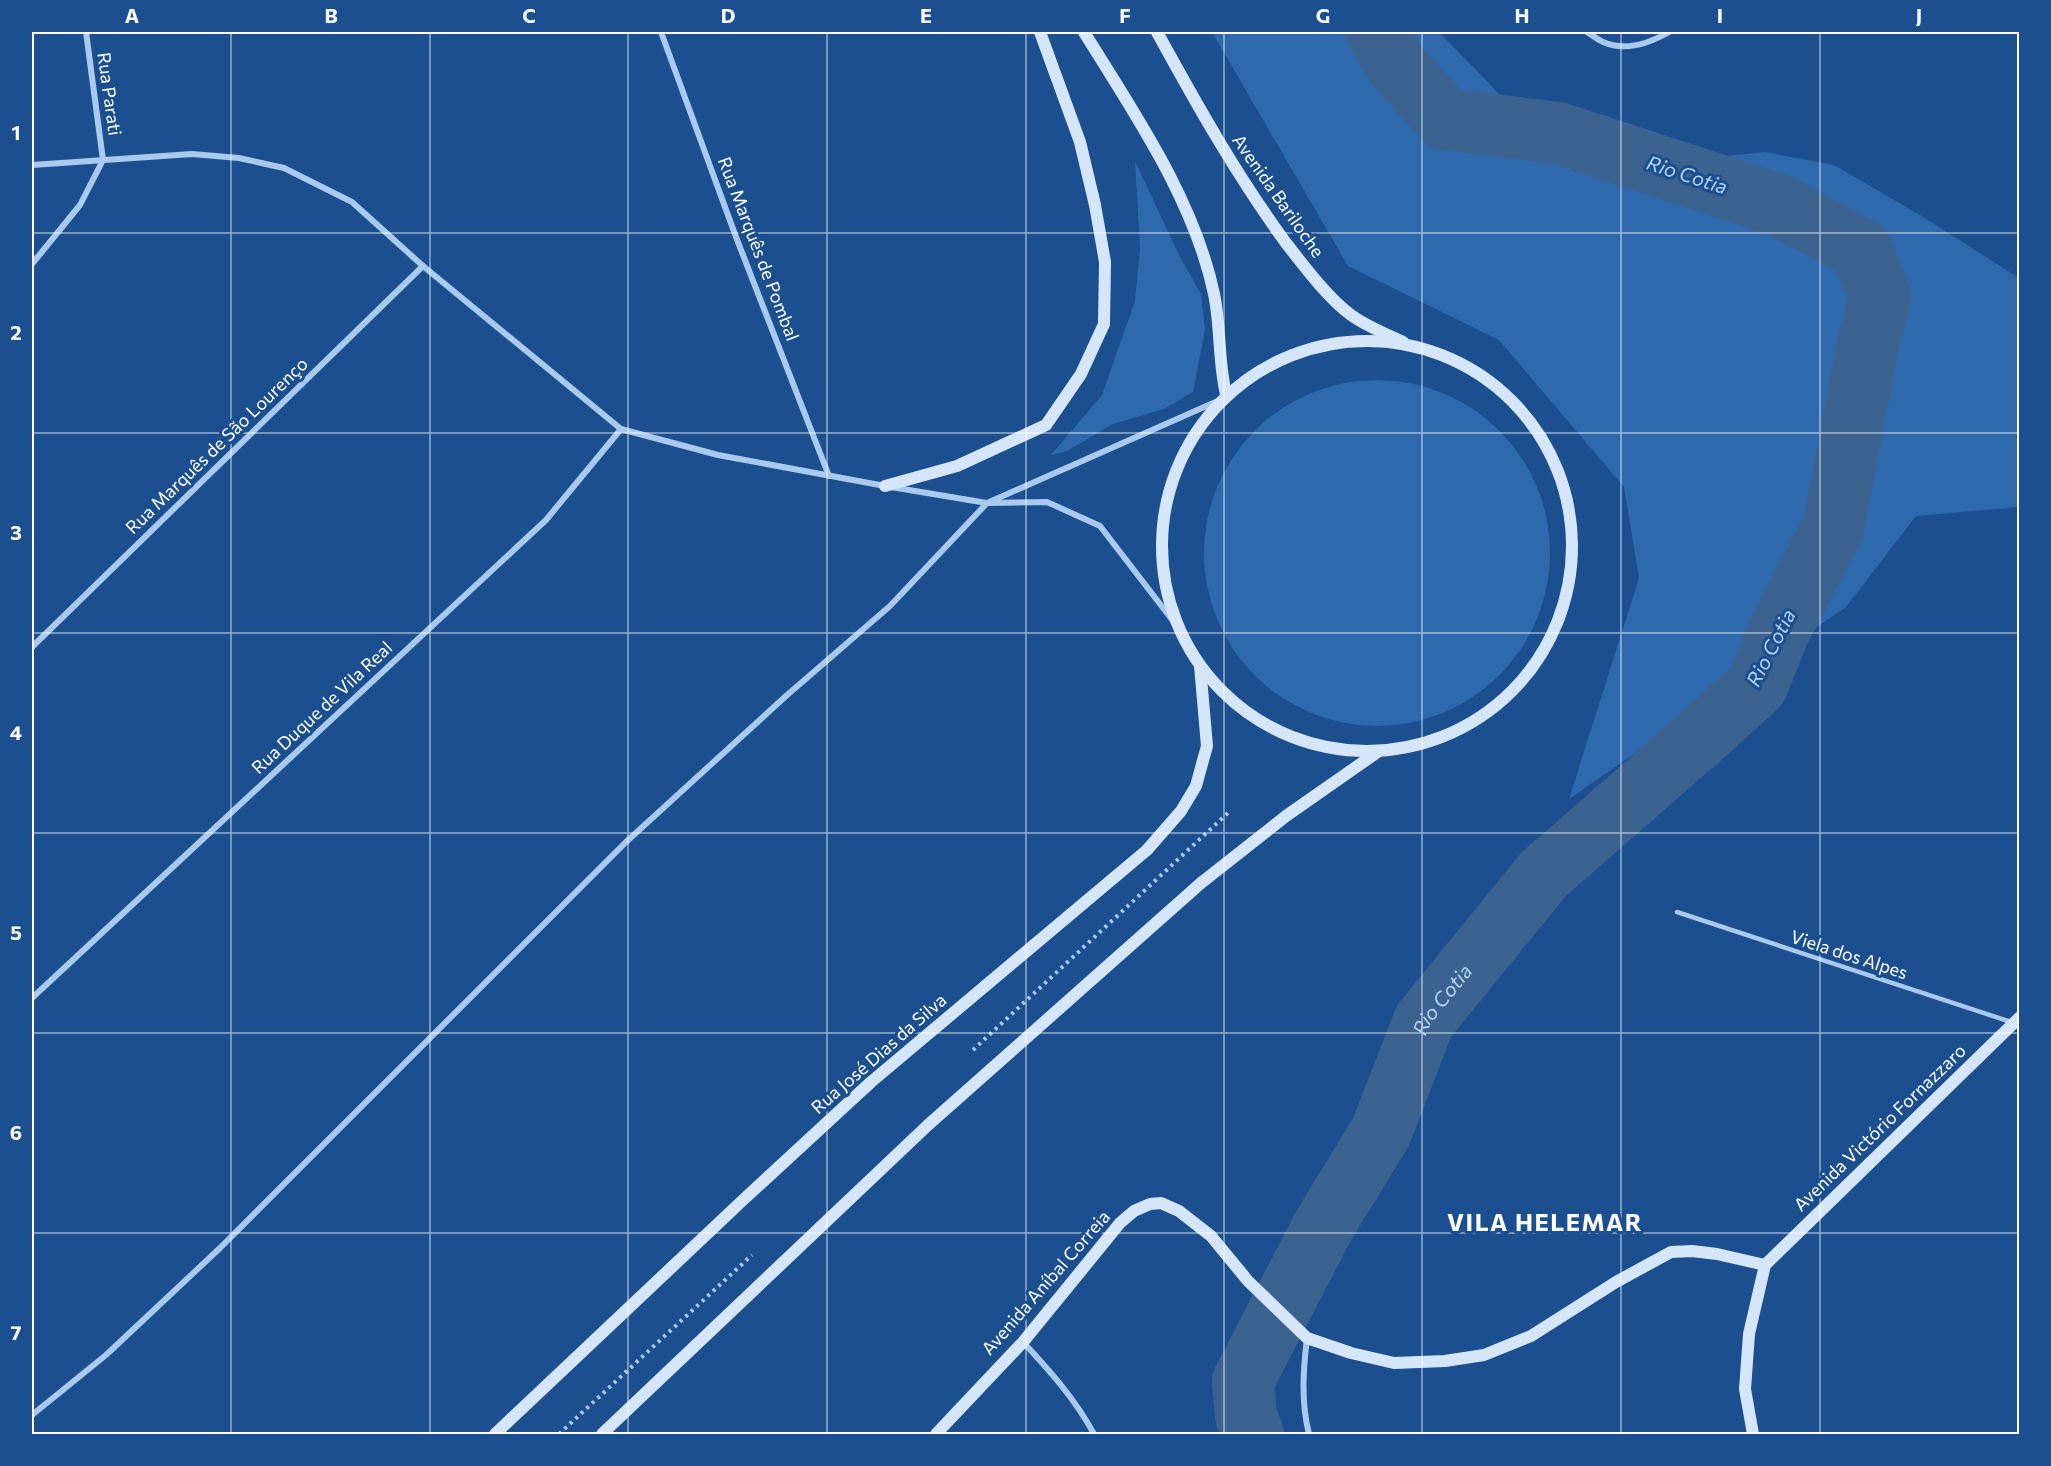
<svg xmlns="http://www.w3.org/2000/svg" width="2051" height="1466" viewBox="0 0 2051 1466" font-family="Commissioner,sans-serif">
	<rect width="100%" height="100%" fill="#1b4f8f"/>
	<!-- green -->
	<g fill="#2e69ad">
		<polygon points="1212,32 1439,32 1575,172 1765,152 1834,165 1920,215 2019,278 2019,507 1916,516 1846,607 1569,799 1639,578 1624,487 1499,340 1348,266"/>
		<polygon points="1135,161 1179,255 1201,294 1205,330 1193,392 1164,409 1113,424 1067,451 1051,455 1102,395 1135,301 1140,248"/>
		<circle cx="1377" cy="553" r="173"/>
	</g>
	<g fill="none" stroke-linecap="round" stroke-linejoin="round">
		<!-- river -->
		<path stroke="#3c6290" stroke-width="62" id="s1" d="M1253 1434 1246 1416 1243 1381 1324 1225 1381 1132 1424 1021 1544 874 1703 735 1757 686 1779 631 1833 528 1868 345 1880 298 1862 250 1779 205 1558 133 1445 119 1394 62 1377 32"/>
		<!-- path -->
		<g stroke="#a9c9ee" stroke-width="4" stroke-dasharray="3 4.5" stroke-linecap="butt">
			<polyline points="973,1050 1229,812"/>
			<polyline points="559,1434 752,1255"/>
		</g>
		<!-- lane -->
		<polyline stroke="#a9c9ee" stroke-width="4.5" points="1677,912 2011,1022"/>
		<!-- street -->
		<g stroke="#a9c9ee" stroke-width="6">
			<polyline points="661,32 736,237 829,476"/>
			<path d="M1587 32C1592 35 1598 40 1603 42 1626 52 1650 43 1669 32"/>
			<polyline points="32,165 192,154 239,158 284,168 352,202 423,266 621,429 718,455 885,486 987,503 1047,502 1100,526 1180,630"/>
			<polyline points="32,264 80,205 103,160 86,32"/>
			<polyline points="32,647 423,266"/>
			<polyline points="32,998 546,520 621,429"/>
			<path d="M1307 1338C1303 1371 1301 1402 1309 1434"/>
			<path d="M1023 1342C1050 1371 1075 1399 1094 1434"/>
			<polyline points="32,1415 106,1355 220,1248 626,842 786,696 890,606 987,503 1220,400"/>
		</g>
		<!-- secondary -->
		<g stroke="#d6e6fa" stroke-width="12">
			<path d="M1084 32C1134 113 1194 199 1214 294 1221 327 1218 361 1226 394"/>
			<path d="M1157 32C1197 105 1237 176 1286 243 1304 266 1327 297 1351 315 1366 326 1386 334 1403 342"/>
			<circle cx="1367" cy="546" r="205"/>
			<polyline points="885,486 957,466 1046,425 1081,374 1104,324 1105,262 1095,205 1080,142 1040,32"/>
			<polyline points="1765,1265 2020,1017"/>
			<polyline points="495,1434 743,1200 871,1082 1147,850 1181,811 1196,786 1207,746 1200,666"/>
			<polyline points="602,1434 928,1125 1201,883 1286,816 1379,751"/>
			<polyline points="936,1434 1023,1342 1120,1223 1134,1211 1150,1204 1161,1203 1179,1211 1211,1236 1248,1281 1307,1338 1351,1353 1394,1363 1445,1361 1484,1355 1531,1336 1616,1282 1671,1252 1692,1251 1717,1254 1765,1265"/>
			<polyline points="1753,1434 1745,1389 1749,1334 1765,1265"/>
		</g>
	</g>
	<!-- grid -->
	<path fill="none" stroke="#fff" stroke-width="1.5" stroke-opacity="0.55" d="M231 32V1434M430 32V1434M628 32V1434M827 32V1434M1026 32V1434M1224 32V1434M1422 32V1434M1621 32V1434M1820 32V1434M32 233H2020M32 433H2020M32 633H2020M32 833H2020M32 1033H2020M32 1233H2020"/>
	<g text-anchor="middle" stroke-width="6" stroke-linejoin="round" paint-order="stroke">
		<!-- street labels -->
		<g font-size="18" fill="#fff" stroke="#1b4f8f">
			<text transform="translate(109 94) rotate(82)" y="6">Rua Parati</text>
			<text transform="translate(1278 196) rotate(55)" y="6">Avenida Bariloche</text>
			<text transform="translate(758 249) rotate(69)" y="6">Rua Marquês de Pombal</text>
			<text transform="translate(217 446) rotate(-44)" y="6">Rua Marquês de São Lourenço</text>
			<text transform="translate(322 708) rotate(-43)" y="6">Rua Duque de Vila Real</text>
			<text transform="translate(1849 955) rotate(18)" y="6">Viela dos Alpes</text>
			<text transform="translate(879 1054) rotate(-41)" y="6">Rua José Dias da Silva</text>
			<text transform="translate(1880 1128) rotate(-44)" y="6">Avenida Victório Fornazzaro</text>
			<text transform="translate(1046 1283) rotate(-49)" y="6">Avenida Aníbal Correia</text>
		</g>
		<!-- water labels -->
		<g font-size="20" font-style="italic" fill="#b5d3f5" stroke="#1b4f8f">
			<text transform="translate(1687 175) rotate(18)" y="7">Rio Cotia</text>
			<text transform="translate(1771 648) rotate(-63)" y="7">Rio Cotia</text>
			<text dy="7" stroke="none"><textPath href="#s1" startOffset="486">Rio Cotia</textPath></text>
		</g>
		<!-- district labels -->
		<g font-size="24" font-weight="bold" letter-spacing="1.5" fill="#fff" stroke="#1b4f8f">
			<text x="1545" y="1231">VILA HELEMAR</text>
		</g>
	</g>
	<!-- border -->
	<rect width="2051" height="1466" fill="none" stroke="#1b4f8f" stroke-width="66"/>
	<rect x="33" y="33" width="1985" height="1400" fill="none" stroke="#fff" stroke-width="2"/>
	<g font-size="20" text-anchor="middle" font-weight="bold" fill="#fff">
		<text x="132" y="23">A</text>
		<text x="331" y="23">B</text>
		<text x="529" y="23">C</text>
		<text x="728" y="23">D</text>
		<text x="926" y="23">E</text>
		<text x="1125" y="23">F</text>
		<text x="1323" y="23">G</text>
		<text x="1522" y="23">H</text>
		<text x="1720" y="23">I</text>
		<text x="1919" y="23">J</text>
		<text x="16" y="140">1</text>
		<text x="16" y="340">2</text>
		<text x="16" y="540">3</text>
		<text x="16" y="740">4</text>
		<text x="16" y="940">5</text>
		<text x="16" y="1140">6</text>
		<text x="16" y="1340">7</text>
	</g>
</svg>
